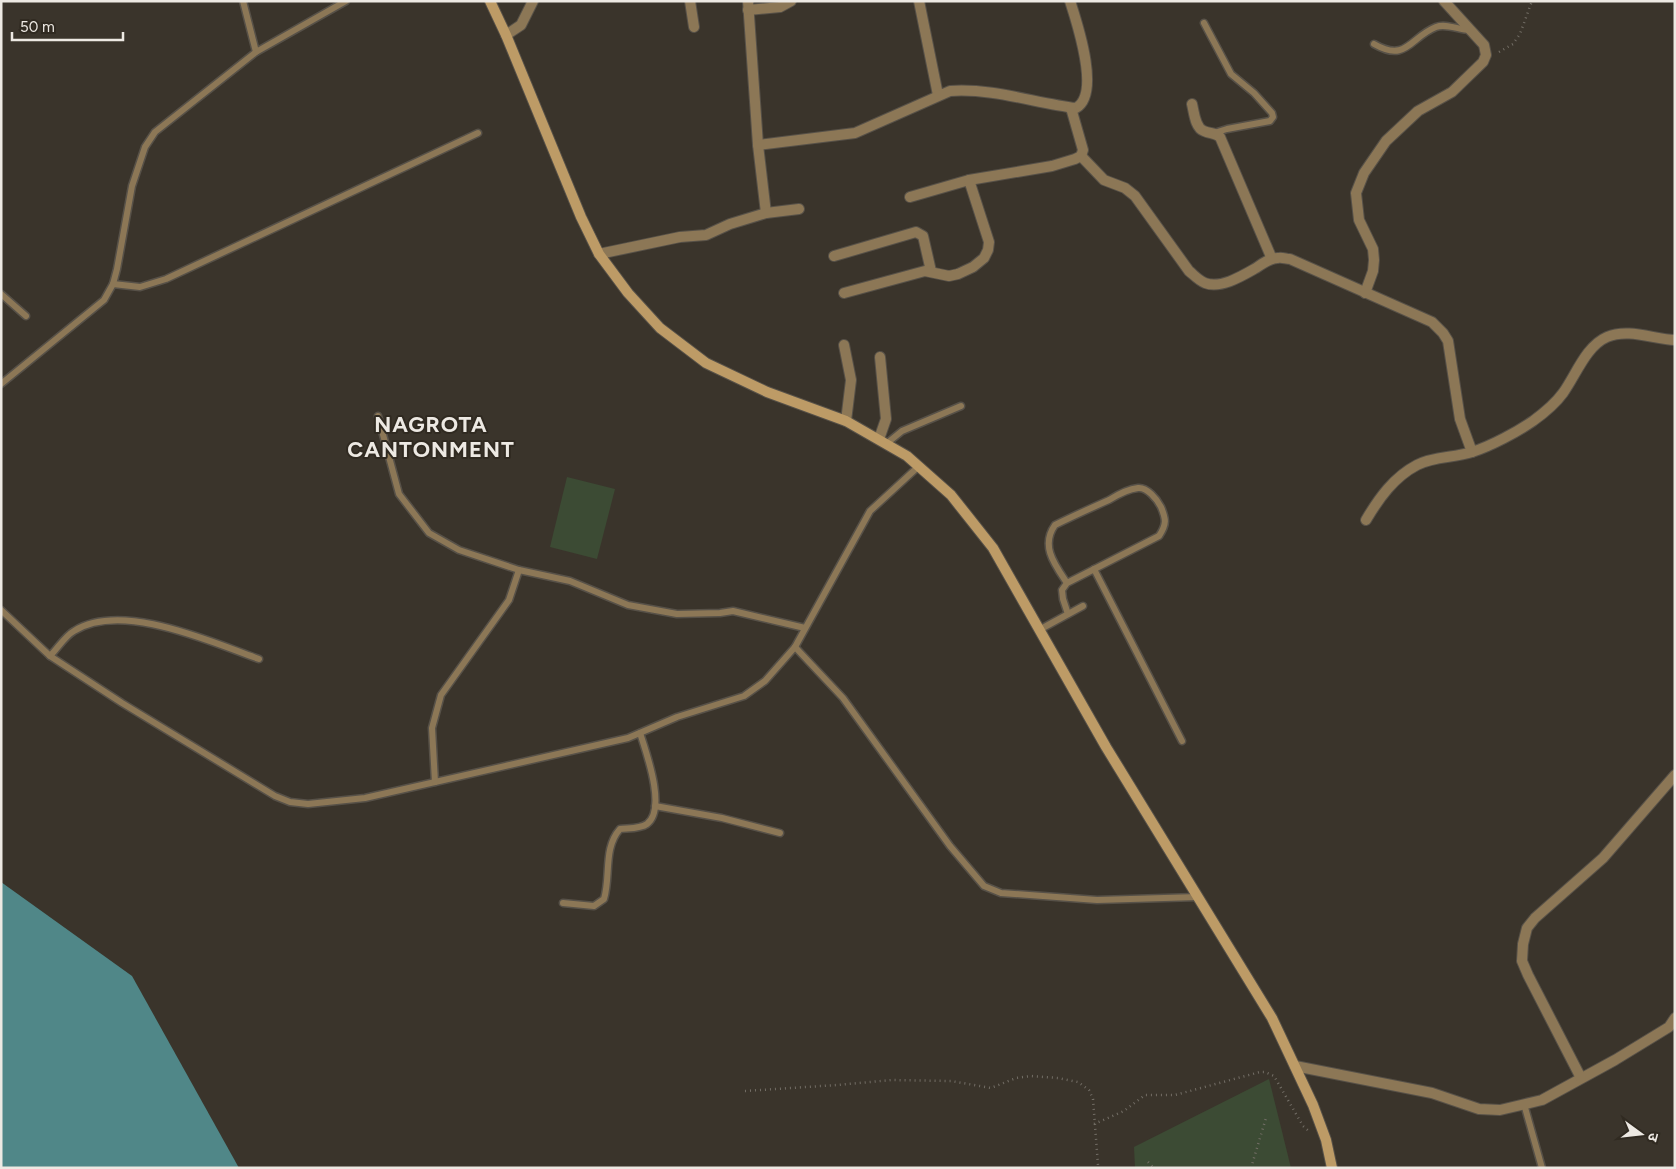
<svg xmlns="http://www.w3.org/2000/svg" width="1676" height="1169" viewBox="0 0 1676 1169" font-family="Figtree,'Noto Sans Devanagari',sans-serif">
	<rect width="100%" height="100%" fill="#3a342b"/>
	<!-- green -->
	<g fill="#3c4b34">
		<polygon points="567,477 615,489 597,559 550,547"/>
		<polygon points="1269,1079 1291,1168 1135,1168 1134,1147"/>
	</g>
	<!-- water -->
	<polygon fill="#508788" points="1,882 132,976 239,1168 1,1168"/>
	<g fill="none" stroke-linecap="round" stroke-linejoin="round">
		<defs>
			<g id="lane">
				<polyline points="243,1 256,52"/>
				<polyline points="1204,23 1231,74 1254,93 1272,113 1273,117 1270,121 1227,129 1214,133"/>
				<path d="M1374 44C1407 63 1410 37 1436 27 1446 23 1459 30 1470 30"/>
				<polyline points="113,284 140,287 166,279 478,133"/>
				<polyline points="1,294 26,316"/>
				<polyline points="1,384 104,300 113,284 117,269 132,186 145,147 155,132 256,52 346,1"/>
				<polyline points="378,416 399,494 429,533 459,550 519,570 570,581 628,605 677,614 720,613 733,611 805,628"/>
				<polyline points="886,444 902,431 961,406"/>
				<polyline points="1094,569 1182,741"/>
				<path d="M1067 583C1055 565 1040 546 1055 525 1073 516 1091 508 1109 500 1117 495 1128 489 1138 488 1147 487 1157 499 1161 507 1166 519 1167 524 1159 536L1067 583 1062 590 1063 599 1068 614"/>
				<polyline points="1,610 50,656 122,703 275,796 290,802 308,804 365,798 628,738 677,717 744,696 765,681 795,647 870,511 919,466"/>
				<polyline points="1039,630 1083,606"/>
				<polyline points="795,647 843,698 950,846 984,886 1001,893 1097,900 1198,897"/>
				<path d="M50 656C58 648 65 636 74 631 122 601 211 642 259 659"/>
				<polyline points="435,782 432,728 441,695 509,600 519,570"/>
				<polyline points="655,806 722,818 780,833"/>
				<path d="M563 903 594 906 604 899C611 876 603 848 620 829 628 828 640 829 647 824 667 809 646 752 640 733"/>
				<polyline points="1524,1104 1542,1168"/>
			</g>
			<g id="street">
				<polyline points="690,1 694,27"/>
				<polyline points="748,1 758,145 766,213"/>
				<polyline points="919,1 938,95"/>
				<polyline points="748,10 780,7 791,1"/>
				<polyline points="506,35 521,25 533,1"/>
				<path d="M1192 104C1194 112 1195 128 1204 131 1210 134 1214 132 1220 137L1272 259"/>
				<path d="M758 145 855 133 950 91C993 88 1035 103 1076 108 1101 94 1077 23 1070 1"/>
				<path d="M1081 156 1104 180 1125 188 1135 196 1189 271C1194 275 1198 280 1205 283 1221 289 1242 276 1256 268 1263 263 1270 258 1278 258 1282 257 1286 259 1290 259L1432 322 1443 333 1448 341 1460 419 1472 452"/>
				<polyline points="910,197 969,180 1052,166 1075,159 1081,156 1083,150 1071,108"/>
				<polyline points="599,254 680,237 706,235 730,224 766,213 799,209"/>
				<polyline points="834,256 916,232 923,236 931,271"/>
				<polyline points="844,293 925,271 949,276 958,274 973,267 984,258 988,250 989,242 969,180"/>
				<polyline points="1365,293 1373,271 1374,260 1373,249 1359,220 1356,193 1364,173 1386,141 1418,111 1452,92 1483,62 1486,55 1484,45 1444,1"/>
				<polyline points="844,345 851,380 846,421"/>
				<polyline points="879,439 886,419 880,357"/>
				<path d="M1366 520C1379 498 1394 477 1417 465 1434 456 1454 458 1472 452 1491 446 1517 432 1533 421 1544 413 1555 404 1563 393 1576 375 1586 346 1607 337 1628 328 1653 339 1675 340"/>
				<polyline points="1295,1066 1432,1093 1479,1109 1500,1110 1542,1100 1615,1060 1669,1027 1675,1018"/>
				<polyline points="1581,1078 1528,975 1522,961 1523,944 1527,928 1535,918 1603,858 1675,775"/>
			</g>
			<polyline id="secondary" points="490,1 506,35 581,217 599,254 628,293 660,328 706,363 767,392 846,421 907,456 951,495 993,548 1106,747 1272,1018 1313,1105 1326,1140 1332,1168"/>
		</defs>
		<!-- lane casing -->
		<use href="#lane" stroke="#575148" stroke-width="9"/>
		<!-- street casing -->
		<use href="#street" stroke="#575148" stroke-width="12"/>
		<!-- secondary casing -->
		<use href="#secondary" stroke="#575148" stroke-width="12"/>
		<!-- path -->
		<g stroke="#736e66" stroke-width="2.5" stroke-dasharray="1 4" stroke-linecap="butt">
			<polyline points="1499,52 1513,44 1520,34 1532,1"/>
			<polyline points="745,1091 837,1085 892,1080 951,1081 991,1088 1016,1078 1031,1076 1058,1078 1078,1082 1089,1090 1093,1099 1098,1165"/>
			<polyline points="1094,1124 1124,1111 1145,1095 1175,1095 1260,1072 1265,1072 1274,1076 1303,1126 1310,1132"/>
			<polyline points="1148,1162 1154,1168"/>
			<polyline points="1251,1168 1266,1118"/>
		</g>
		<!-- lane -->
		<use href="#lane" stroke="#8c7756" stroke-width="6"/>
		<!-- street -->
		<use href="#street" stroke="#8c7756" stroke-width="10"/>
		<!-- secondary -->
		<use href="#secondary" stroke="#bd9b66" stroke-width="10"/>
	</g>
	<g text-anchor="middle" stroke-width="4" stroke-linejoin="round" paint-order="stroke">
		<!-- district labels -->
		<g font-size="22" font-weight="bold" letter-spacing="1" fill="#ede9e3" stroke="#302a21">
			<text x="431" y="432">NAGROTA<tspan x="431" dy="25">CANTONMENT</tspan></text>
		</g>
	</g>
	<!-- border -->
	<rect width="1676" height="1169" fill="none" stroke="#ede9e3" stroke-width="5"/>
	<!-- north arrow -->
	<g transform="translate(1641 1134) rotate(105)" stroke="#302a21" stroke-width="4" paint-order="stroke">
	<path d="M0-4L9 19L0 12L-9 19Z" fill="#ede9e3"/>
	<text y="-8" font-size="14" font-weight="bold" text-anchor="middle" fill="#ede9e3">उ</text>
	</g>
	<!-- scale -->
	<path d="M12 32v8h111v-8" fill="none" stroke="#ede9e3" stroke-width="2.5"/>
	<text x="20" y="32" font-size="15" fill="#ede9e3" stroke="#302a21" stroke-width="4" paint-order="stroke">50 m</text>
</svg>
